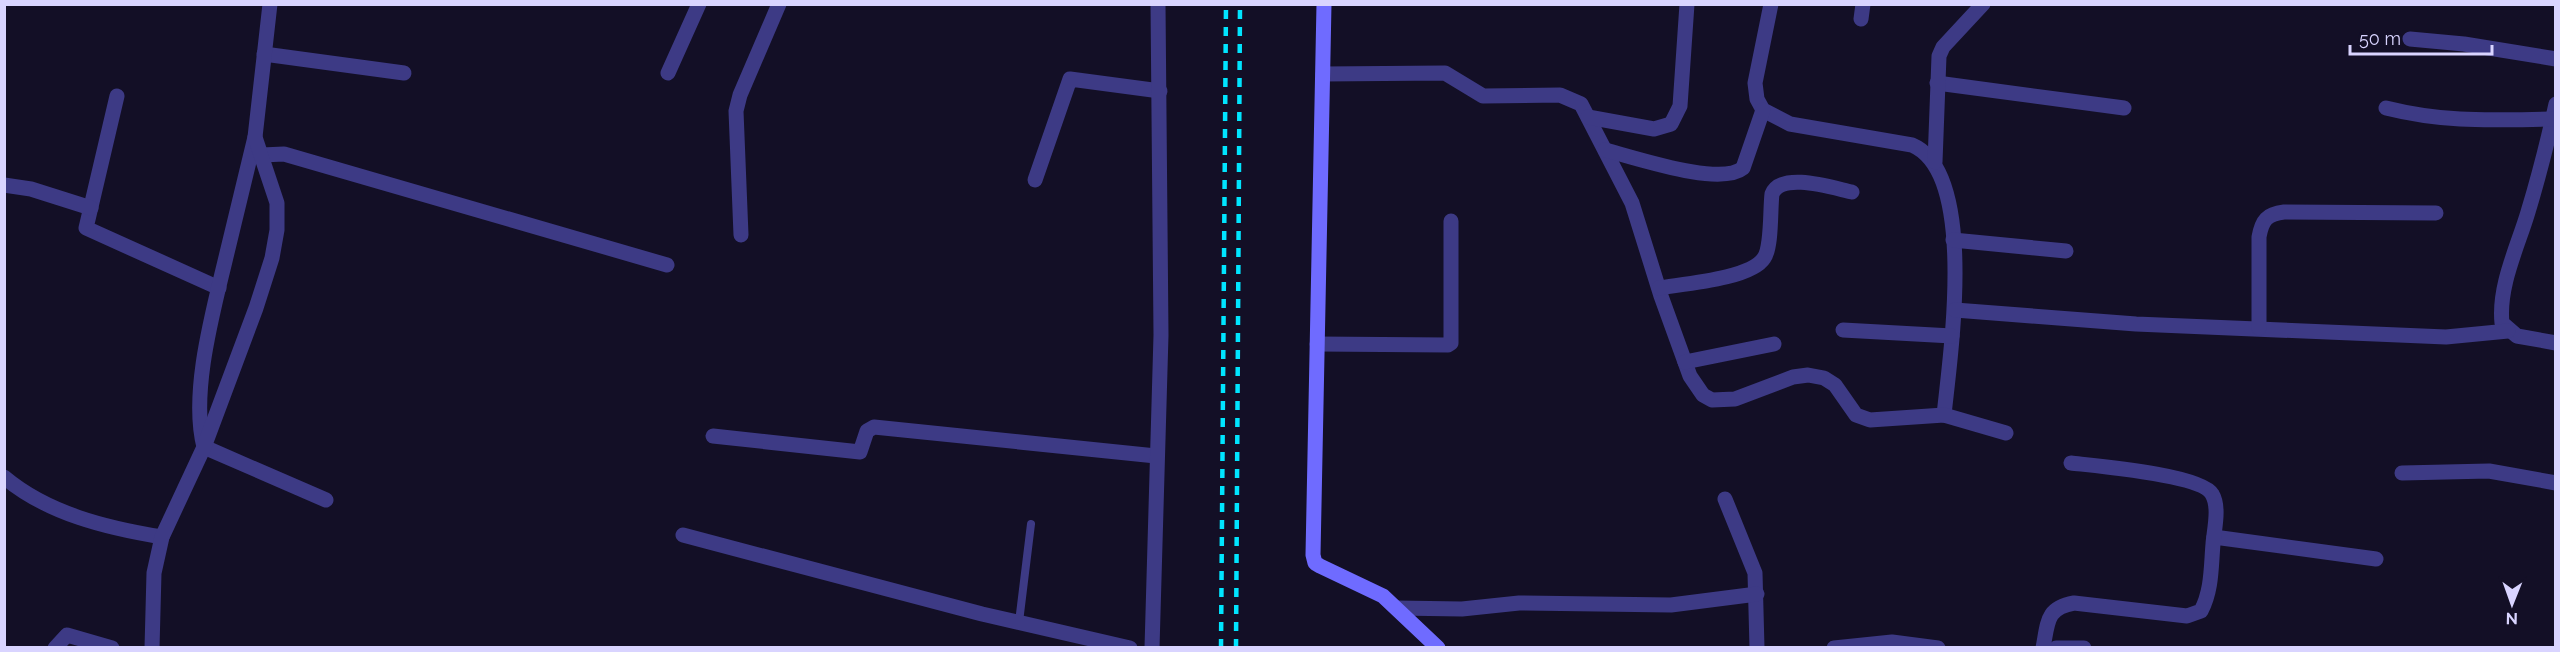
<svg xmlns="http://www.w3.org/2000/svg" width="2560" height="652" viewBox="0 0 2560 652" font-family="Raleway,sans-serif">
	<rect width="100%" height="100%" fill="#130f26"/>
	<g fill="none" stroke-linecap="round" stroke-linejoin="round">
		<!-- lane -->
		<polyline stroke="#3d3a85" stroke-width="8" points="1019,622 1031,524"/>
		<!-- street -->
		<g stroke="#3d3a85" stroke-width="15">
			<path d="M1771 4 1755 83 1757 99 1763 110 1790 124 1912 145C1978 173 1950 356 1944 415"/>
			<polyline points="1861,19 1863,4"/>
			<polyline points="2410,39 2464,44 2556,59"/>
			<polyline points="264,54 404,73"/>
			<polyline points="668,73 699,4"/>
			<polyline points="1323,74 1445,73 1483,96 1560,95 1581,104 1632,203 1661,296 1690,376 1703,395 1712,400 1735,399 1793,377 1808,375 1824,378 1835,385 1856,415 1870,420 1944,415 2006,433"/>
			<polyline points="1937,83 2124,108"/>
			<polyline points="117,96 86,228 219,288"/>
			<path d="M2556 104C2548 140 2539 176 2528 212 2518 246 2498 286 2502 323L2517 336 2556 343"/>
			<path d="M2386 108C2446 123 2492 120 2552 119"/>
			<polyline points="1588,117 1654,129 1671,124 1680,106 1687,4"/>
			<path d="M255 137C245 177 236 217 226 257 213 312 190 393 204 447L326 500"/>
			<path d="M1605 150C1634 157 1720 187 1743 168L1763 110"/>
			<polyline points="262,155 284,154 667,265"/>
			<polyline points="1935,162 1939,56 1943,47 1983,4"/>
			<polyline points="1035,180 1070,79 1160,91"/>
			<polyline points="4,185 31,189 91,208"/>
			<polyline points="741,235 736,111 740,95 779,4"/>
			<polyline points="1953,240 2066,251"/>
			<path d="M1659 288C1682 284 1751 279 1764 258 1772 247 1770 209 1772 194 1781 171 1833 188 1852 192"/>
			<polyline points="1955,310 2136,324 2446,337 2508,331"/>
			<path d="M2259 328V237C2262 220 2267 214 2284 212L2436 213"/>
			<polyline points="1843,330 1952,336"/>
			<polyline points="1317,344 1448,345 1451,343 1451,221"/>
			<polyline points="1685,362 1774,344"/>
			<polyline points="713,436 860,452 867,431 874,427 1156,456"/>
			<polyline points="2402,473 2489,471 2556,483"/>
			<path d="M4 477C48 514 107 528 162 537"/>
			<polyline points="1725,499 1755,573 1757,648"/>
			<polyline points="683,535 982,614 1130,648"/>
			<polyline points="2214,537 2376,559"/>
			<polyline points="1397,608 1462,609 1519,603 1671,605 1757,594"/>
			<polyline points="55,648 67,635 112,648"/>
			<polyline points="152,648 154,573 162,537 204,447 256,308 272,258 277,230 277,203 255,137 270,4"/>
			<polyline points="1152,648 1161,335 1158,4"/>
			<polyline points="1834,648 1892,642 1938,648"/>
			<path d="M2043 648C2048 622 2046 608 2074 603L2187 616 2201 611C2212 590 2211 567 2213 544 2214 530 2220 507 2212 494 2201 475 2097 466 2071 463"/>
			<polyline points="2056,648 2084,648"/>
		</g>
		<!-- secondary -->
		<polyline stroke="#6f6bff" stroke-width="15" points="1324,4 1313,555 1315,563 1320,566 1383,596 1438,648"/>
		<!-- rail -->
		<g stroke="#00e5ff" stroke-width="4.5" stroke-dasharray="9 8" stroke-linecap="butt">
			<polyline points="1221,648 1226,4"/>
			<polyline points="1236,648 1240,4"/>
		</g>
	</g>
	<!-- border -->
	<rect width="2560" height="652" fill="none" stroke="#d9d4ff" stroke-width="12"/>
	<!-- north arrow -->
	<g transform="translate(2512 604) rotate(181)" stroke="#130f26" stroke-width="4.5" paint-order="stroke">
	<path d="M0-4.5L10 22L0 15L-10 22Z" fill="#d9d4ff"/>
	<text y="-9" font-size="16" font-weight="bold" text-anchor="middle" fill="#d9d4ff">N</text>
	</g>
	<!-- scale -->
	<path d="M2350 45v9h142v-9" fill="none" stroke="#d9d4ff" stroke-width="3"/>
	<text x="2359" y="45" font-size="18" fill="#d9d4ff" stroke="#130f26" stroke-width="4.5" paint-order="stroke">50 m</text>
</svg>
